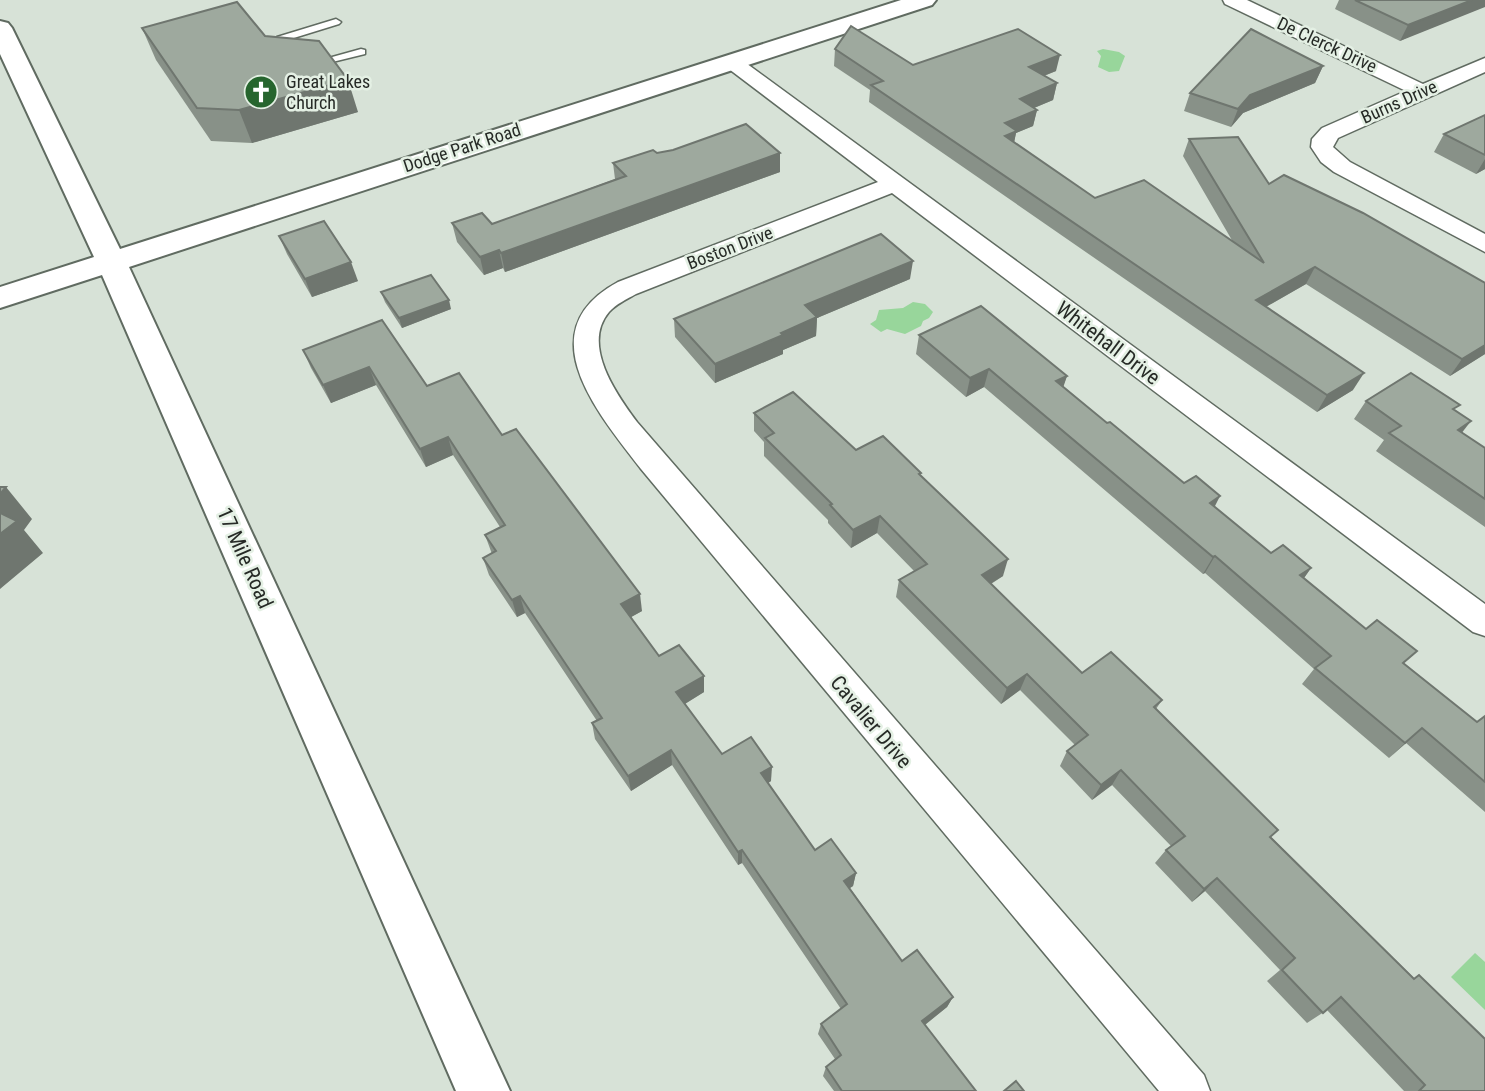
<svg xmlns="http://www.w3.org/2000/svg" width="1485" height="1091" viewBox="0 0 1485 1091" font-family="'Roboto Condensed',sans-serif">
	<rect width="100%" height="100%" fill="#d7e2d7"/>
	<!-- water -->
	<g fill="#98d69b">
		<polygon points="1103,49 1119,52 1125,56 1119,71 1109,72 1098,67 1101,56 1097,51"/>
		<polygon points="913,302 925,304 933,312 929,318 923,321 921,326 905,334 887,329 881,332 870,324 876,320 879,310 903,308"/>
		<polygon points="1475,953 1485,962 1485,1010 1451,977"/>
	</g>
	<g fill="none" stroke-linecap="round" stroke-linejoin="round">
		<defs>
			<g id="lane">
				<polygon points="336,19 341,22 339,24 284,41 283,44 291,53 290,55 282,55 273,44 277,37"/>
				<polygon points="361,49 365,50 365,54 312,67 307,64"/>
			</g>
			<g id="street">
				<polygon points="1223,0 1247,0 1423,84 1485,58 1485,72 1338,138 1333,147 1350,162 1485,234 1485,252 1334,172 1321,162 1311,147 1312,139 1322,128 1406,91 1225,4"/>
				<path d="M732 56 739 58 1485 604V636L1473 632 892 193 636 294C627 299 616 304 609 312 581 345 617 395 637 422L1204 1075 1210 1091H1159L641 469C598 413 527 331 618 282L878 182 725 66 722 62 725 58Z"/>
			</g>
			<polygon id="secondary" points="901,0 936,0 932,5 129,267 510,1091 456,1091 102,275 0,308 0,287 94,257 0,54 0,21 8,23 12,28 120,249"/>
		</defs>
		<!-- lane casing -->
		<use href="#lane" stroke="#606b61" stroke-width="3"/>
		<!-- street casing -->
		<use href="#street" stroke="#606b61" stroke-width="3"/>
		<!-- secondary casing -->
		<use href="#secondary" stroke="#606b61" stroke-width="4"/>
		<!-- lane -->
		<use href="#lane" fill="#fff" fill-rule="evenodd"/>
		<!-- street -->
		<use href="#street" fill="#fff" fill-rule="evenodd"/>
		<!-- secondary -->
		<use href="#secondary" fill="#fff" fill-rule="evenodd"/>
	</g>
	<!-- wall -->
	<g fill="#889188">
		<polygon points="1339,0 1485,0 1400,41 1335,9"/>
		<polygon points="142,28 265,36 358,112 252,143 211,141 156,60"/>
		<polygon points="835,49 913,65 1056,71 1044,76 1057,83 1053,100 1034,108 1037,110 1033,126 1016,133 1014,142 1095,198 1233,242 1183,156 1189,139 1269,184 1485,283 1485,354 1450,376 1306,284 1266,307 1353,390 1317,412 869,102 870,90 834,66"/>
		<polygon points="1323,66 1315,83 1243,113 1231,127 1184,111 1190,93"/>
		<polygon points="1485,115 1485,169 1476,174 1434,152 1444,134"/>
		<polygon points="657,153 780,153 780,172 505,272 503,268 484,275 457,242 452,223 492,224 615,179 613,163"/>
		<polygon points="279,236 358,281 312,297 287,254"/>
		<polygon points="910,279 817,318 816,336 783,350 783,354 715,383 675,337 674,319"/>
		<polygon points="381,292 451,309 402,328 385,302"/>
		<polygon points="382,320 427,386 502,435 642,611 631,617 659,656 704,692 685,704 722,754 771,781 768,783 815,850 856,873 853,886 850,888 902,961 953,997 947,1007 925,1025 976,1091 834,1091 823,1076 826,1067 835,1059 818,1034 821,1024 841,1009 742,863 738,865 672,765 631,791 595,739 592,723 597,721 525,613 517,617 489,575 483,558 492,554 485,535 500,527 453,455 426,467 376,385 331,403 311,368 303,350"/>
		<polygon points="919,335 1067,376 1063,386 1107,423 1215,507 1271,553 1311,568 1304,578 1405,664 1477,722 1485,716 1485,812 1406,743 1389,758 1302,684 1314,669 1205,573 1203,574 984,387 966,397 916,354"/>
		<polygon points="1366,401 1456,410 1462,433 1485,448 1485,527 1376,451 1384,440 1354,419"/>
		<polygon points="754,413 856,450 921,476 1003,576 991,584 1082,673 1162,700 1156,709 1271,837 1414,978 1419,975 1485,1091 1404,1091 1327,1010 1307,1023 1267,981 1280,970 1205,891 1192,902 1155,863 1166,850 1171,846 1112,785 1092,800 1060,766 1067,751 1075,745 1020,690 1001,704 896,597 899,580 914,571 877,533 851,548 828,523 828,520 764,456 764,442 754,431"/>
	</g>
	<!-- shaded-wall -->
	<g fill="#6f766f">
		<polygon points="1472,0 1485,0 1485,7 1400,41 1408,25"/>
		<polygon points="1060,55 1056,71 1025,83 1029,67"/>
		<polygon points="1323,66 1315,83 1243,113 1231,127 1238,109 1250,95"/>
		<polygon points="348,80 358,112 252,143 239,110"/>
		<polygon points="1057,83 1053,100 1017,115 1020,99"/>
		<polygon points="1037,110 1033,126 1016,133 1013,148 1001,152 1005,123"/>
		<polygon points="780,153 780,172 505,272 501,253"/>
		<polygon points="1485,159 1485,169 1476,174"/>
		<polygon points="499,250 503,268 484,275 480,257"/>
		<polygon points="913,261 910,279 817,318 816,336 783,350 783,354 715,383 715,364 781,333 805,305"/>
		<polygon points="351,262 358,281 312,297 305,279"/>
		<polygon points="1315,267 1306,284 1248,317 1256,300"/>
		<polygon points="449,300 451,309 402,328 399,318"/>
		<polygon points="1485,345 1485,354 1450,376 1462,359"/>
		<polygon points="369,367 376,385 331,403 323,385"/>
		<polygon points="989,369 984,387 966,397 970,378"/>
		<polygon points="1364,373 1353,390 1317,412 1327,395"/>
		<polygon points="1067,376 1061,394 1056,381"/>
		<polygon points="1471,421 1457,439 1458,430"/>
		<polygon points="448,437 453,455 426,467 420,449"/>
		<polygon points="6,487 32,519 24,530 43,553 0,589 0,494"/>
		<polygon points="1220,496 1211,514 1210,503"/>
		<polygon points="880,516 877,533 851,548 853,530"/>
		<polygon points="1215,556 1205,573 1203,574 1213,557"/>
		<polygon points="1008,559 1003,576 977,592 982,575"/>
		<polygon points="1311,568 1299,585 1300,575"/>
		<polygon points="640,594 642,611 624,621 621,604"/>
		<polygon points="520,596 525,613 517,617 512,600"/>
		<polygon points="1027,674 1020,690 1001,704 1007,688"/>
		<polygon points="704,676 704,692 678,708 676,692"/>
		<polygon points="1422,728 1406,743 1389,758 1405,743"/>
		<polygon points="671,750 672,765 631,791 628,776"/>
		<polygon points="772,767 771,781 761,788 761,773"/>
		<polygon points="1121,770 1112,785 1092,800 1101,785"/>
		<polygon points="742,850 742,863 738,865 738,852"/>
		<polygon points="856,873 853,886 842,893 844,881"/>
		<polygon points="1217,878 1205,891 1192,902 1204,889"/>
		<polygon points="953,997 947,1007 917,1031 922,1021"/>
	</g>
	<!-- building -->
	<g fill="#9ea99e" stroke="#6f766f" stroke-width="2">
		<polygon points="1355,0 1472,0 1408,25"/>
		<polygon points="237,2 265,36 319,41 348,80 239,110 197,108 142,28"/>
		<polygon points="851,26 913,65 1018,29 1060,55 1029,67 1057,83 1020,99 1037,110 1005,123 1017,131 1005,136 1095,198 1144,180 1264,263 1189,139 1238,137 1269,184 1284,175 1363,213 1485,283 1485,345 1462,359 1315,267 1256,300 1364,373 1327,395 871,85 883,81 835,49"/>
		<polygon points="1251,29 1323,66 1250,95 1238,109 1190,93"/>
		<polygon points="1485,115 1485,155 1444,134"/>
		<polygon points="746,124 780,153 501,253 499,250 480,257 452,223 482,213 492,224 626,176 613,163 653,150 657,153 673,150"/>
		<polygon points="324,221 351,262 305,279 279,236"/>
		<polygon points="881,234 913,261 805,305 817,317 781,333 783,335 715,364 674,319"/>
		<polygon points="431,275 449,300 399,318 381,292"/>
		<polygon points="981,306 1067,376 1056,381 1107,423 1110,422 1184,483 1196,476 1220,496 1210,503 1271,553 1283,545 1311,568 1300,575 1366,629 1377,620 1417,651 1403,663 1477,722 1485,716 1485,782 1422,728 1405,743 1315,668 1331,656 1215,556 1213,557 989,369 970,378 919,335"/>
		<polygon points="382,320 427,386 459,373 502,435 516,429 640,594 621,604 659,656 679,645 704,676 676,692 722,754 751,737 772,767 761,773 815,850 831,839 856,873 844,881 902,961 917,950 953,997 922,1021 976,1091 842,1091 826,1067 841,1055 821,1024 847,1004 742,850 738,852 671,750 628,776 592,723 602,718 520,596 512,600 483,558 496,551 485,535 505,525 448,437 420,449 369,367 323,385 303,350"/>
		<polygon points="1411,373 1460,405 1453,409 1471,421 1458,430 1485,448 1485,499 1389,433 1401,426 1366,401"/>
		<polygon points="793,392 856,450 883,436 921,473 919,474 1008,559 982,575 1082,673 1111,652 1162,700 1154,707 1278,830 1270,837 1414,979 1419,975 1485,1039 1485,1091 1419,1091 1425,1085 1341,997 1323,1013 1282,970 1295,958 1217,878 1204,889 1166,850 1185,836 1121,770 1101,785 1067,751 1088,735 1027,674 1007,688 899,580 927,564 880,516 853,530 830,505 832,504 765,438 774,433 754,413"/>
		<polygon points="0,487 6,487 0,494"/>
		<polygon points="0,513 17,521 0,534"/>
		<polygon points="1016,1081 1024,1091 1004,1091"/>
	</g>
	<!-- icons -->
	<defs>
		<symbol id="church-disc" viewBox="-11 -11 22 22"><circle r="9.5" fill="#26652e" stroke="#e4f0e4"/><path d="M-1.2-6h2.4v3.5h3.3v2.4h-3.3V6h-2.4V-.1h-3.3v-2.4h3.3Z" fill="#fff"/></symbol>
	</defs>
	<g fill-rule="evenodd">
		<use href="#church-disc" x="242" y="73" width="38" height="38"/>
	</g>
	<g text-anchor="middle" stroke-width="5" stroke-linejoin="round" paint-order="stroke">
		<!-- far-street labels -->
		<g font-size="18" fill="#262a26" stroke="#e4f0e4">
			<text transform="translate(1327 45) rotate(25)" y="6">De Clerck Drive</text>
			<text transform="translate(1399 102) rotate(-24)" y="6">Burns Drive</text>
			<text transform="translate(462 148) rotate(-18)" y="6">Dodge Park Road</text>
			<text transform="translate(730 248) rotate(-21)" y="6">Boston Drive</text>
		</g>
		<!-- far-poi labels -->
		<g font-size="18" fill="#262a26" stroke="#e4f0e4" text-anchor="start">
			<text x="286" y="88">Great Lakes<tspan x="286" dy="21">Church</tspan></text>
		</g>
		<!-- street labels -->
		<g font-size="21" fill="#262a26" stroke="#e4f0e4">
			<text transform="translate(1108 343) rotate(37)" y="7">Whitehall Drive</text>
			<text transform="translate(245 558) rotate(66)" y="7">17 Mile Road</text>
			<text transform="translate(871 722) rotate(50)" y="7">Cavalier Drive</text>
		</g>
	</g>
</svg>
